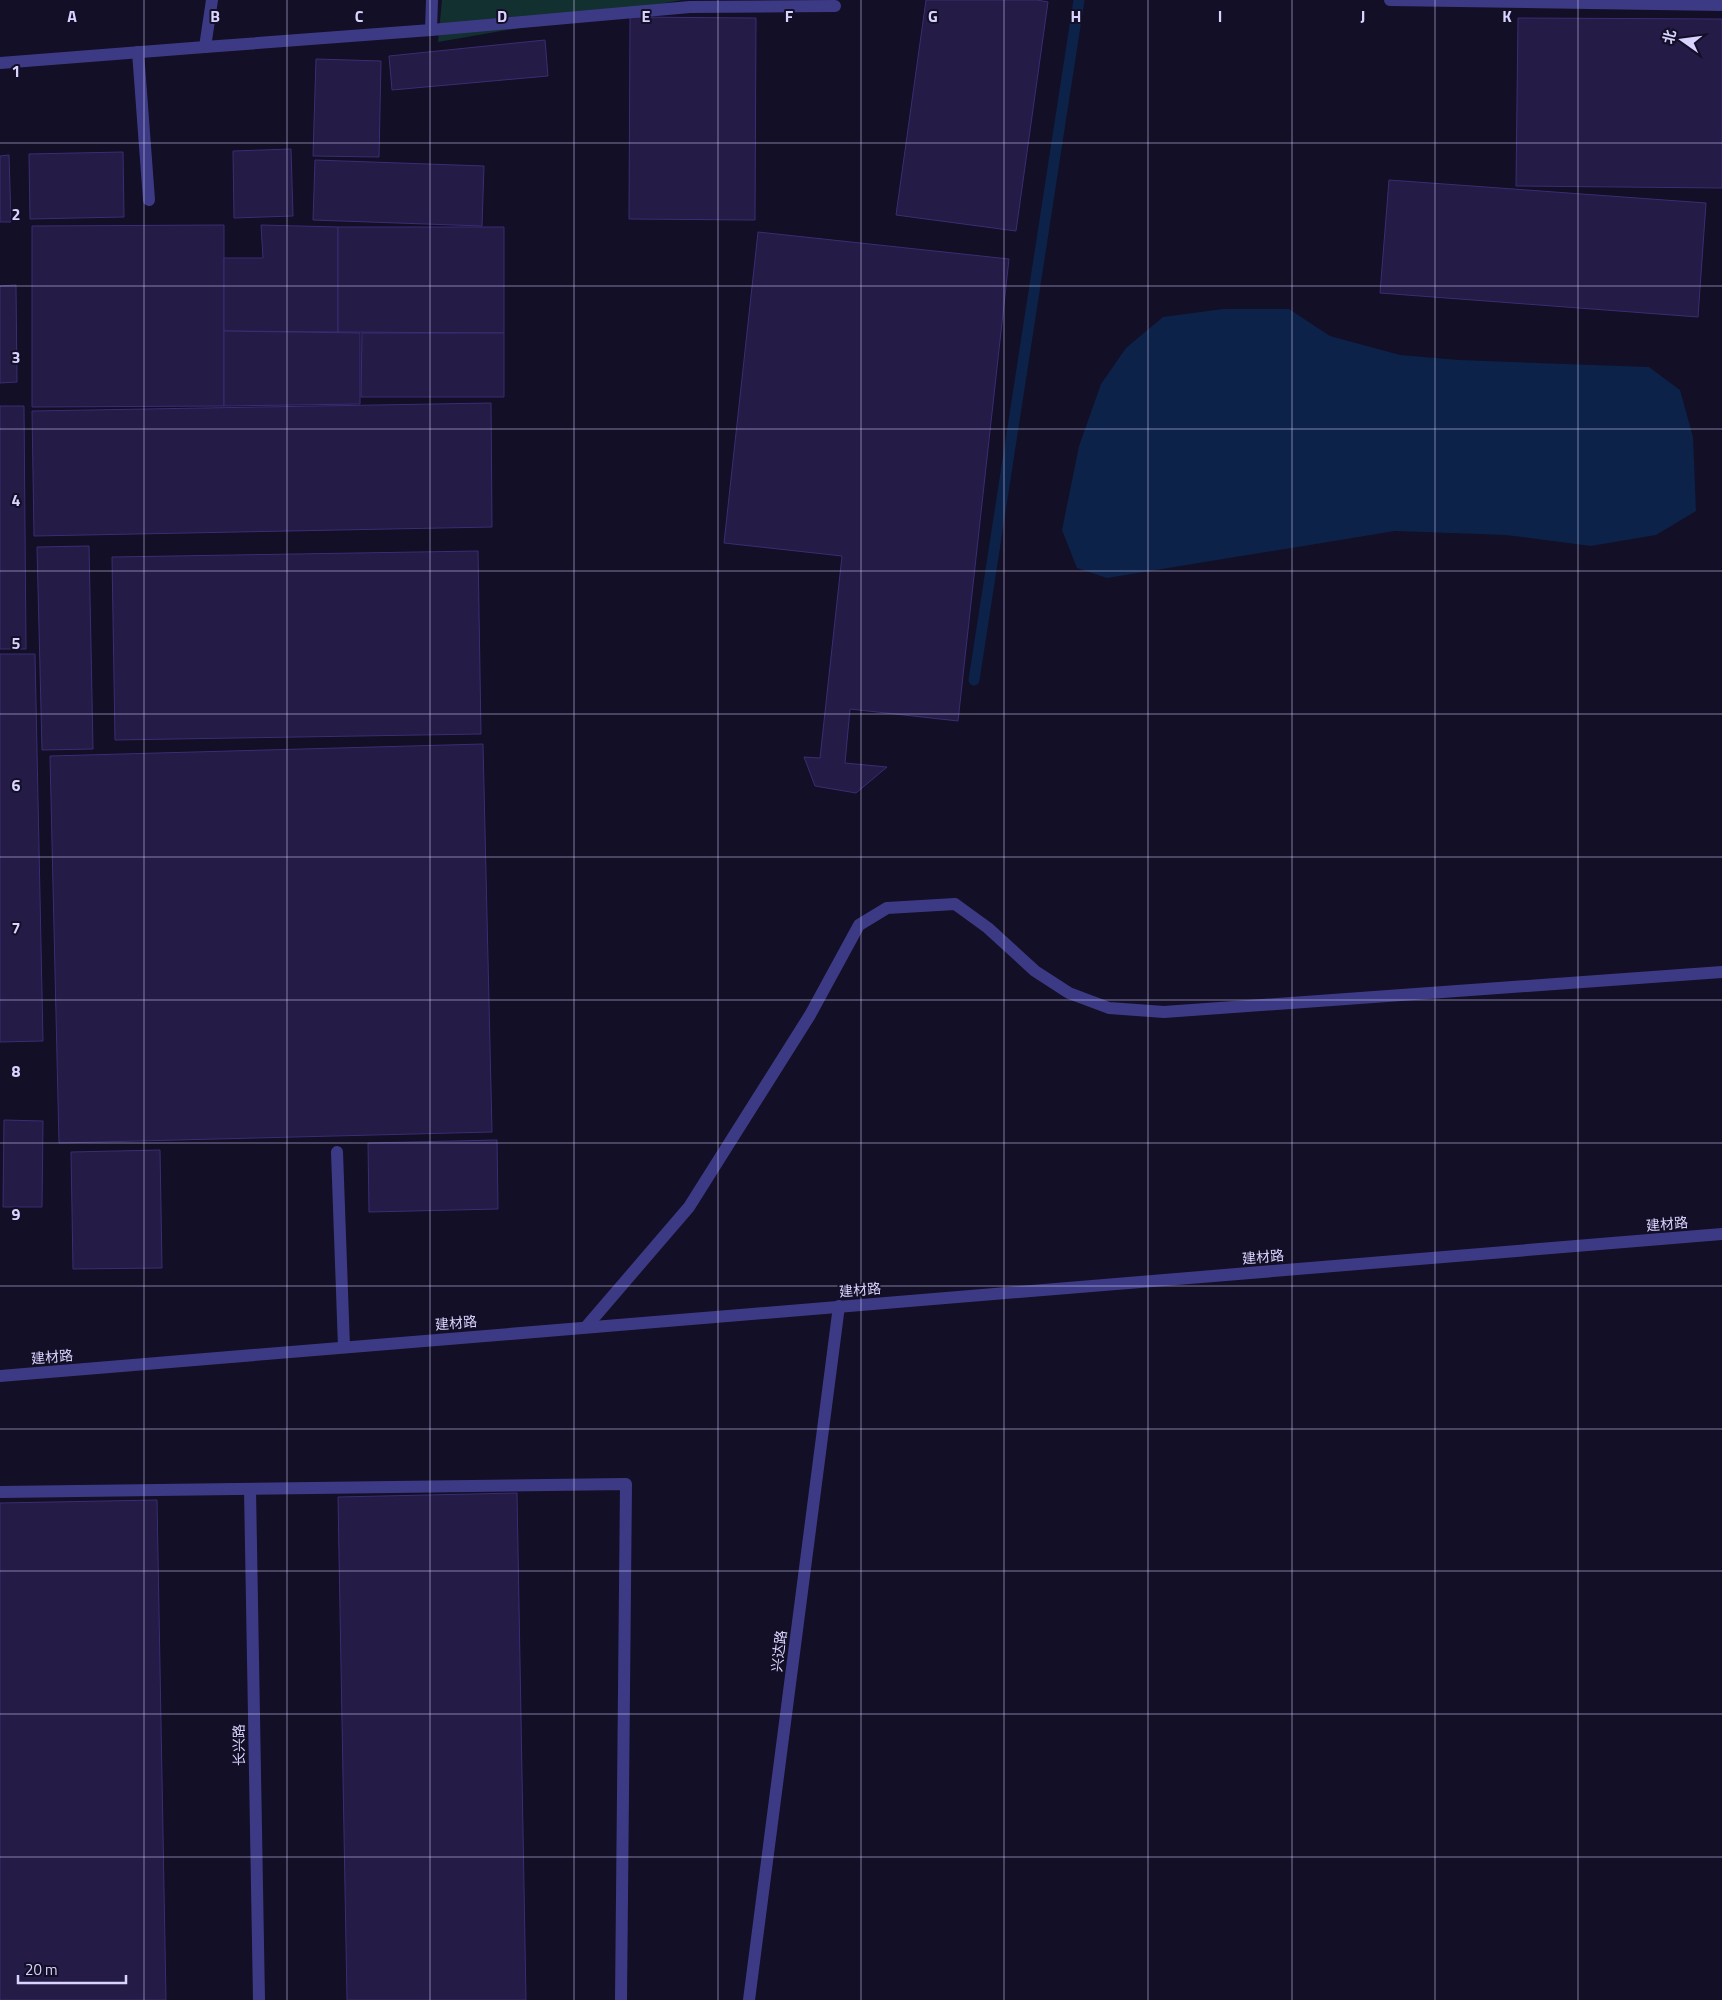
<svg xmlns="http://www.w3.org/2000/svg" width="1722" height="2000" viewBox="0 0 1722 2000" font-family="'Titillium Web','Noto Sans SC',sans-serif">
	<rect width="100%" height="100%" fill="#130f26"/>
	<!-- green -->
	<polygon fill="#12302f" points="442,0 682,0 438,42"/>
	<!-- water -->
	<polygon fill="#0c2248" points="1223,309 1289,309 1330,336 1400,355 1459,360 1649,367 1680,390 1693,437 1696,511 1656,535 1591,546 1506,535 1395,531 1107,578 1077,568 1062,530 1079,446 1101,384 1126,348 1163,317"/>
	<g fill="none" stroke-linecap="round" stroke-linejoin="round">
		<!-- stream -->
		<polyline stroke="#0c2248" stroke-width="11" points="974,680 1079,0"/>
	</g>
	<!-- building -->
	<g fill="#241b47" stroke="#3b2d73">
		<polygon points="926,0 1037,0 1048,2 1016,231 896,215"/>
		<polygon points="630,17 756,18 755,220 629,219"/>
		<polygon points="1518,18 1722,19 1722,188 1516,186"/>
		<polygon points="545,40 548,76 392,90 389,56"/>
		<polygon points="316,59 381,61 379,157 313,156"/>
		<polygon points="291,149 293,216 234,218 233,151"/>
		<polygon points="123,152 124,217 30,219 29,154"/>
		<polygon points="9,155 11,222 0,222 0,156"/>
		<polygon points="315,160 484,166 482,226 313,220"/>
		<polygon points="1389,180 1706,203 1698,317 1380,293"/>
		<polygon points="224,225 224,406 32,407 32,226"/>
		<polygon points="261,225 338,227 338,332 224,331 224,258 263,258"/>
		<polygon points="338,227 504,227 504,333 338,332"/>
		<polygon points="758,232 1009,259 958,721 850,709 845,763 887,767 856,793 815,786 804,757 820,758 842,556 724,543"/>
		<polygon points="16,285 17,382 0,383 0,286"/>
		<polygon points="224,331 360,333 360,404 224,406"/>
		<polygon points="362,333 504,333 504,397 361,397"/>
		<polygon points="491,403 492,527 34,536 32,411"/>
		<polygon points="0,406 24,406 26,649 0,649"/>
		<polygon points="89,546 93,749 42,750 37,547"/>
		<polygon points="478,551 481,734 115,740 112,557"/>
		<polygon points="0,654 35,654 43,1041 0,1042"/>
		<polygon points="483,744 492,1132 59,1143 50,756"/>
		<polygon points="4,1120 43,1121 42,1207 3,1207"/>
		<polygon points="497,1140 498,1209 369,1212 368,1143"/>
		<polygon points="160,1150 162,1268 73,1269 71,1152"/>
		<polygon points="517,1493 526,2000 347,2000 338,1497"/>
		<polygon points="157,1500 166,2000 0,2000 0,1503"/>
	</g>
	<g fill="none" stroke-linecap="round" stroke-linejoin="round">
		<!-- minor -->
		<g stroke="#3d3a85" stroke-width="12">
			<polyline points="1390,0 1722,5"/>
			<polyline points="431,30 432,0"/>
			<polyline points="205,47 431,30 690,7 835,6"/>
			<polyline points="138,52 149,200"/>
			<polyline points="0,63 205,47 212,0"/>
			<polyline points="337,1152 344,1347"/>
			<polyline points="586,1327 689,1207 810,1015 859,925 887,908 955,904 988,928 1035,971 1069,993 1109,1008 1164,1012 1722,972"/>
			<polyline points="0,1376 1722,1234"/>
			<polyline points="250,1489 259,2000"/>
			<polyline points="0,1492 626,1484 621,2000"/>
			<polyline points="749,2000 839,1306"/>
		</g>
	</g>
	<!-- grid -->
	<path fill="none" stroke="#d9d4ff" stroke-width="1" stroke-opacity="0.55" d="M144 0V2000M287 0V2000M430 0V2000M574 0V2000M718 0V2000M861 0V2000M1004 0V2000M1148 0V2000M1292 0V2000M1435 0V2000M1578 0V2000M0 143H1722M0 286H1722M0 429H1722M0 571H1722M0 714H1722M0 857H1722M0 1000H1722M0 1143H1722M0 1286H1722M0 1429H1722M0 1571H1722M0 1714H1722M0 1857H1722"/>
	<g text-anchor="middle" stroke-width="4" stroke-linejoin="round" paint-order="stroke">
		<!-- street labels -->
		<g font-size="14" fill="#d9d4ff" stroke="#130f26">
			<text transform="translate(1667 1224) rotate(-5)" y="5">建材路</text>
			<text transform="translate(1263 1257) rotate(-5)" y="5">建材路</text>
			<text transform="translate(860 1290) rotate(-5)" y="5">建材路</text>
			<text transform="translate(456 1323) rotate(-5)" y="5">建材路</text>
			<text transform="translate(52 1357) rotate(-5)" y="5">建材路</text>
			<text transform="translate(779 1651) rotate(-83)" y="5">兴达路</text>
			<text transform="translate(239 1745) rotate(-91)" y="5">长兴路</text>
		</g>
	</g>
	<g font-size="16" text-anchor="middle" font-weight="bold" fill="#d9d4ff" stroke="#130f26" stroke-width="4" stroke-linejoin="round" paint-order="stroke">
		<text x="72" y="22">A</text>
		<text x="215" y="22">B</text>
		<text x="359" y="22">C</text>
		<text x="502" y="22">D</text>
		<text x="646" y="22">E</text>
		<text x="789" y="22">F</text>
		<text x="933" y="22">G</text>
		<text x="1076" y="22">H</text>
		<text x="1220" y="22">I</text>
		<text x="1363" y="22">J</text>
		<text x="1507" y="22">K</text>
		<text x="16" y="77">1</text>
		<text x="16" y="220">2</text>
		<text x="16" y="363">3</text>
		<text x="16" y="506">4</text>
		<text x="16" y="649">5</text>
		<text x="16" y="791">6</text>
		<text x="16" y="934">7</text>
		<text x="16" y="1077">8</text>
		<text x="16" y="1220">9</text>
	</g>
	<!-- north arrow -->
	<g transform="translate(1682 40) rotate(284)" stroke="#130f26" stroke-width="4" paint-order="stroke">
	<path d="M0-4L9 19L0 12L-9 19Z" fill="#d9d4ff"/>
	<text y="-8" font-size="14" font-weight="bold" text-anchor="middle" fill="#d9d4ff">北</text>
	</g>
	<!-- scale -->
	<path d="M18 1975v8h108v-8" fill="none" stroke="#d9d4ff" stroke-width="2.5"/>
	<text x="25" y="1975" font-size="15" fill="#d9d4ff" stroke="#130f26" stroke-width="4" paint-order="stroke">20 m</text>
</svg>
